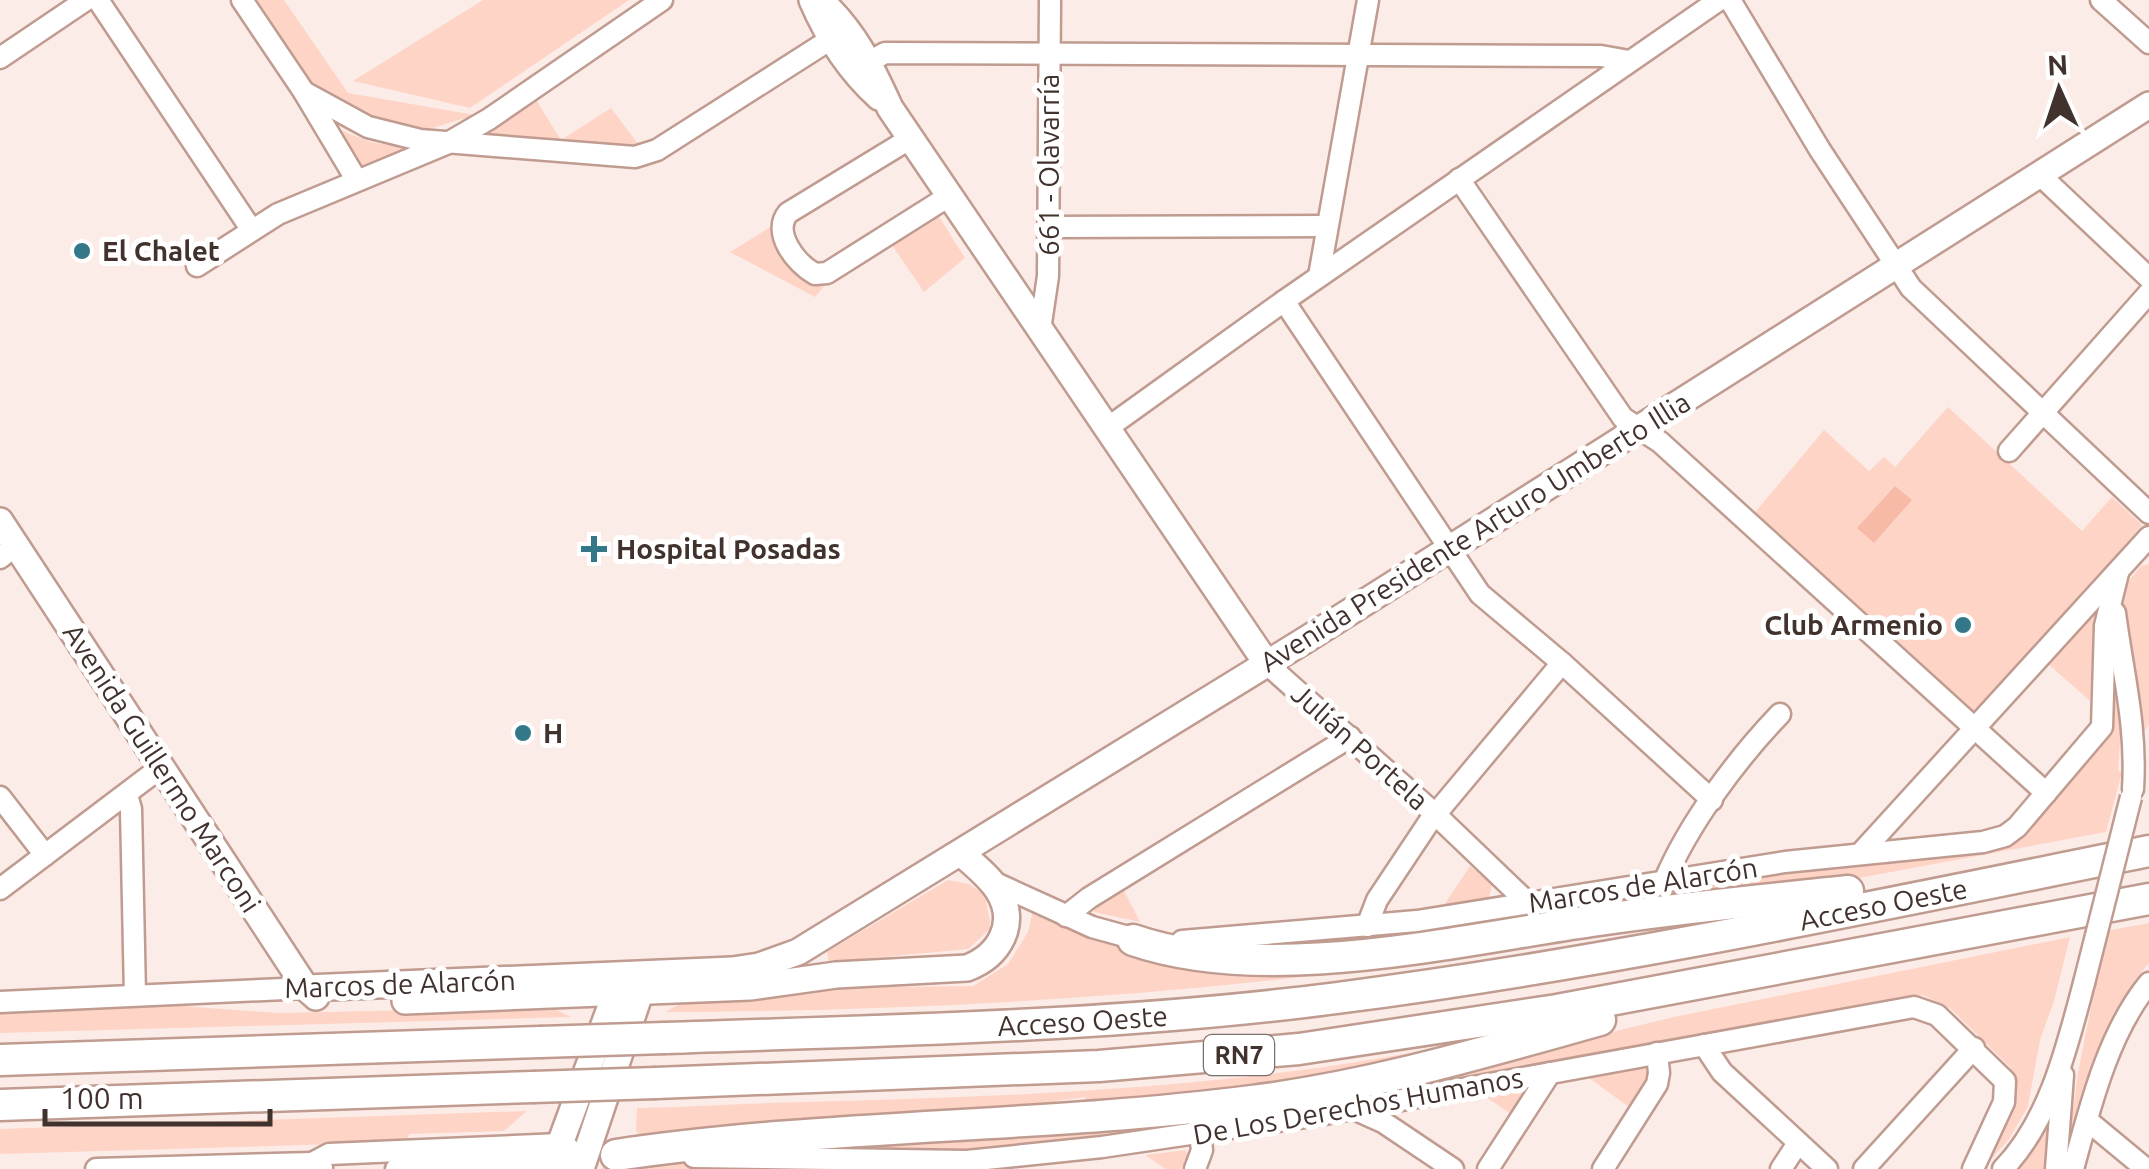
<svg xmlns="http://www.w3.org/2000/svg" width="2149" height="1169" viewBox="0 0 2149 1169" font-family="Ubuntu,sans-serif">
	<rect width="100%" height="100%" fill="#fcece7"/>
	<!-- green -->
	<g fill="#fed4c7">
		<polygon points="251,0 284,0 348,93 475,115 419,132 380,125 326,99 302,76"/>
		<polygon points="483,0 629,0 470,108 353,81"/>
		<polygon points="536,100 561,140 611,108 639,145 490,141 481,136 483,131"/>
		<polygon points="340,130 370,142 413,149 362,166"/>
		<polygon points="938,215 965,258 924,292 892,245"/>
		<path d="M772 226C771 253 804 275 825 285L815 297 730 252Z"/>
		<polygon points="1948,407 2082,531 2112,497 2142,525 1973,720 1752,516 1824,430 1869,471 1884,457 1895,467"/>
		<polygon points="2149,564 2149,723 2140,740 2118,594 2141,566"/>
		<polygon points="2100,609 2093,634 2090,701 2047,663"/>
		<polygon points="2115,669 2122,713 2118,771 2122,772 2106,832 1773,894 1527,923 1415,932 1413,929 1776,873 1961,853 2016,842 2107,731 2114,715"/>
		<polygon points="1470,866 1492,884 1489,898 1444,905"/>
		<polygon points="948,880 969,884 985,895 991,928 968,949 829,962 827,952"/>
		<polygon points="1123,889 1140,922 1094,912 1094,906"/>
		<path d="M1033 910 1088 937 1277 977 1533 944C1247 993 955 1011 665 1012L691 998 817 988 973 986 1008 964 1028 932Z"/>
		<path d="M2149 923V963C2107 1007 2083 1110 2065 1169L2078 1073 2106 931Z"/>
		<polygon points="2070,937 2054,1001 2040,1040 2028,1106 2009,1139 1983,1168 2008,1113 2015,1089 2009,1066 1951,1009 1923,995 1780,1024 1343,1097 1214,1123 1081,1141 960,1154 696,1148 1343,1097 1674,1017"/>
		<polygon points="111,1006 182,1006 278,1013 550,1007 571,1017 0,1033 0,1012"/>
		<path d="M1479 1039 1349 1080 1130 1102V1097L1102 1098 1097 1110H1086L1085 1097 1055 1101V1107L643 1139 636 1131 637 1108C693 1107 749 1103 805 1102 1031 1096 1257 1088 1479 1039Z"/>
		<polygon points="1649,1064 1652,1077 1629,1107 1585,1075"/>
		<polygon points="1523,1090 1524,1093 1511,1114 1486,1097"/>
		<polygon points="2053,1093 2047,1169 2012,1169"/>
		<polygon points="527,1111 504,1131 409,1134 407,1142 0,1154 0,1129"/>
		<polygon points="1186,1150 1188,1159 1180,1169 1166,1169 1145,1155"/>
		<polygon points="636,1162 881,1168 881,1169 601,1169 606,1163"/>
	</g>
	<!-- water -->
	<polygon fill="#f7baa7" points="1895,486 1912,500 1874,543 1857,528"/>
	<g fill="none" stroke-linecap="round" stroke-linejoin="round">
		<defs>
			<g id="minor">
				<polyline points="98,0 251,229"/>
				<polyline points="242,0 304,92 356,179"/>
				<polyline points="1730,0 1820,150 1911,288 2149,513"/>
				<polyline points="2101,0 2149,43"/>
				<polyline points="0,58 86,0"/>
				<polyline points="869,62 885,53 1601,56 1629,61"/>
				<polyline points="304,92 368,127 420,140 635,157 657,150 831,39"/>
				<path d="M911 138 788 213C772 232 795 263 815 274L827 273 949 196"/>
				<polyline points="2040,175 2149,278"/>
				<polyline points="1459,179 1623,418 1660,442 2046,793"/>
				<polyline points="1049,227 1326,226"/>
				<polyline points="197,266 278,214 446,144 489,119 662,0"/>
				<polyline points="1319,276 1368,0"/>
				<polyline points="1284,301 1480,594 1562,663 1712,800"/>
				<polyline points="1040,330 1048,276 1050,0"/>
				<polyline points="1106,429 1284,301 1719,0"/>
				<polyline points="2009,451 2149,293"/>
				<polyline points="0,558 16,545"/>
				<path d="M2115 613C2123 674 2137 726 2133 789"/>
				<polyline points="1267,664 1435,814 1528,903"/>
				<polyline points="127,795 131,809 135,995"/>
				<polyline points="0,797 45,855"/>
				<polyline points="1860,854 2149,537"/>
				<polyline points="991,881 1092,927 1143,941"/>
				<path d="M1664 882C1688 824 1737 759 1780 714"/>
				<polyline points="0,889 160,768"/>
				<polyline points="1066,916 1089,898 1350,737"/>
				<polyline points="1367,926 1377,900 1429,822 1562,663"/>
				<polyline points="1182,941 1417,921 1785,862 1983,842 2005,836 2017,827 2102,727 2105,626 2118,573"/>
				<polyline points="0,1002 306,988"/>
				<polyline points="1704,1045 1722,1072 1827,1169"/>
				<polyline points="1354,1109 1383,1122 1453,1169"/>
				<polyline points="2088,1121 2146,1169"/>
				<polyline points="694,1157 967,1161 1102,1147 1319,1115 1914,1007 1937,1015 2005,1081 2004,1102 1973,1169"/>
				<polyline points="312,1163 329,1154 560,1144 571,1150"/>
				<polyline points="96,1169 312,1163 322,1168"/>
				<polyline points="396,1169 555,1163 570,1160"/>
				<polyline points="1195,1169 1202,1150 1200,1134"/>
				<polyline points="1488,1169 1550,1073"/>
				<polyline points="1603,1169 1657,1084 1659,1073 1657,1053"/>
				<polyline points="1781,1169 1798,1143"/>
				<polyline points="1864,1169 1974,1048"/>
				<path d="M2003 1169C2050 1120 2067 1047 2084 983"/>
				<polyline points="2056,1169 2063,1075"/>
				<path d="M2073 1169C2090 1107 2108 1033 2149 983"/>
			</g>
			<g id="major">
				<path d="M812 0C828 37 849 70 879 97"/>
				<path d="M820 0C854 31 871 66 890 108L1267 664"/>
				<polyline points="0,521 306,988 316,997"/>
				<polyline points="306,988 732,970 759,966 798,952 1307,639 2149,105"/>
				<path d="M405 1001 750 987 836 975 967 968C999 956 1018 924 999 892 990 877 974 865 961 853"/>
				<polyline points="558,1169 555,1163 560,1144 619,984"/>
				<polyline points="581,1169 640,993 638,980"/>
			</g>
			<g id="highway">
				<path d="M1133 940C1267 986 1453 941 1592 921 1677 908 1763 900 1848 891"/>
				<path id="s1" d="M665 1038C889 1030 1114 1027 1337 998 1609 963 1880 905 2149 851"/>
				<polyline points="0,1060 540,1042"/>
				<polyline points="656,1083 1099,1066 1299,1049 1557,1010 2149,899"/>
				<polyline points="0,1105 533,1087"/>
				<path d="M616 1155C826 1124 1041 1128 1252 1101 1371 1086 1485 1052 1600 1020"/>
			</g>
		</defs>
		<!-- minor casing -->
		<use href="#minor" stroke="#bf9b90" stroke-width="25"/>
		<!-- major casing -->
		<use href="#major" stroke="#bf9b90" stroke-width="30"/>
		<!-- highway casing -->
		<use href="#highway" stroke="#bf9b90" stroke-width="35"/>
		<!-- minor -->
		<use href="#minor" stroke="#fff" stroke-width="20"/>
		<!-- major -->
		<use href="#major" stroke="#fff" stroke-width="25"/>
		<!-- highway -->
		<use href="#highway" stroke="#fff" stroke-width="30"/>
		<defs>
			<polyline id="minor-bridge" points="2084,983 2131,797"/>
			<g id="highway-bridge">
				<polyline points="540,1042 665,1038"/>
				<polyline points="533,1087 656,1083"/>
			</g>
		</defs>
		<!-- minor-bridge casing -->
		<use href="#minor-bridge" stroke="#bf9b90" stroke-width="25" stroke-linecap="butt"/>
		<!-- highway-bridge casing -->
		<use href="#highway-bridge" stroke="#bf9b90" stroke-width="35" stroke-linecap="butt"/>
		<!-- minor-bridge -->
		<use href="#minor-bridge" stroke="#fff" stroke-width="20"/>
		<!-- highway-bridge -->
		<use href="#highway-bridge" stroke="#fff" stroke-width="30"/>
	</g>
	<!-- markers -->
	<g fill="#347788" stroke="#fff" stroke-width="4">
		<circle cx="82" cy="251" r="10"/>
		<path d="M589 534h10v10h10v10h-10v10h-10v-10h-10v-10h10z"/>
		<circle cx="1963" cy="625" r="10"/>
		<circle cx="523" cy="733" r="10"/>
	</g>
	<g text-anchor="middle" stroke-width="10" stroke-linejoin="round" paint-order="stroke">
		<!-- shield labels -->
		<rect fill="#fff" stroke="#7a706c" stroke-width="2.5" x="1204" y="1035" width="70" height="40" rx="8"/>
		<g font-size="25" font-weight="bold" fill="#41322d">
			<text x="1239" y="1064">RN7</text>
		</g>
		<!-- street labels -->
		<g font-size="28" fill="#41322d" stroke="#fff">
			<text transform="translate(1049 165) rotate(-90)" y="10">661 - Olavarría</text>
			<text transform="translate(1475 532) rotate(-32)" y="10">Avenida Presidente Arturo Umberto Illia</text>
			<text transform="translate(1360 747) rotate(42)" y="10">Julián Portela</text>
			<text transform="translate(162 768) rotate(57)" y="10">Avenida Guillermo Marconi</text>
			<text transform="translate(1643 885) rotate(-9)" y="10">Marcos de Alarcón</text>
			<text dy="10" stroke="none"><textPath href="#s1" startOffset="1228">Acceso Oeste</textPath></text>
			<text transform="translate(400 984) rotate(-2)" y="10">Marcos de Alarcón</text>
			<text dy="10" stroke="none"><textPath href="#s1" startOffset="418">Acceso Oeste</textPath></text>
			<text transform="translate(1358 1106) rotate(-10)" y="10">De Los Derechos Humanos</text>
		</g>
		<!-- poi labels -->
		<g font-size="28" font-weight="bold" fill="#41322d" stroke="#fff" text-anchor="start">
			<text x="102" y="261">El Chalet</text>
			<text x="616" y="559">Hospital Posadas</text>
			<text x="1943" y="635" text-anchor="end">Club Armenio</text>
			<text x="543" y="743">H</text>
		</g>
	</g>
	<!-- north arrow -->
	<g transform="translate(2059 90) rotate(357)" stroke="#ffffff" stroke-width="8" paint-order="stroke">
	<path d="M0-8L18 38L0 25L-18 38Z" fill="#41322d"/>
	<text y="-15" font-size="28" font-weight="bold" text-anchor="middle" fill="#41322d">N</text>
	</g>
	<!-- scale -->
	<path d="M45 1109v15h225v-15" fill="none" stroke="#41322d" stroke-width="5"/>
	<text x="60" y="1109" font-size="30" fill="#41322d" stroke="#ffffff" stroke-width="8" paint-order="stroke">100 m</text>
</svg>
